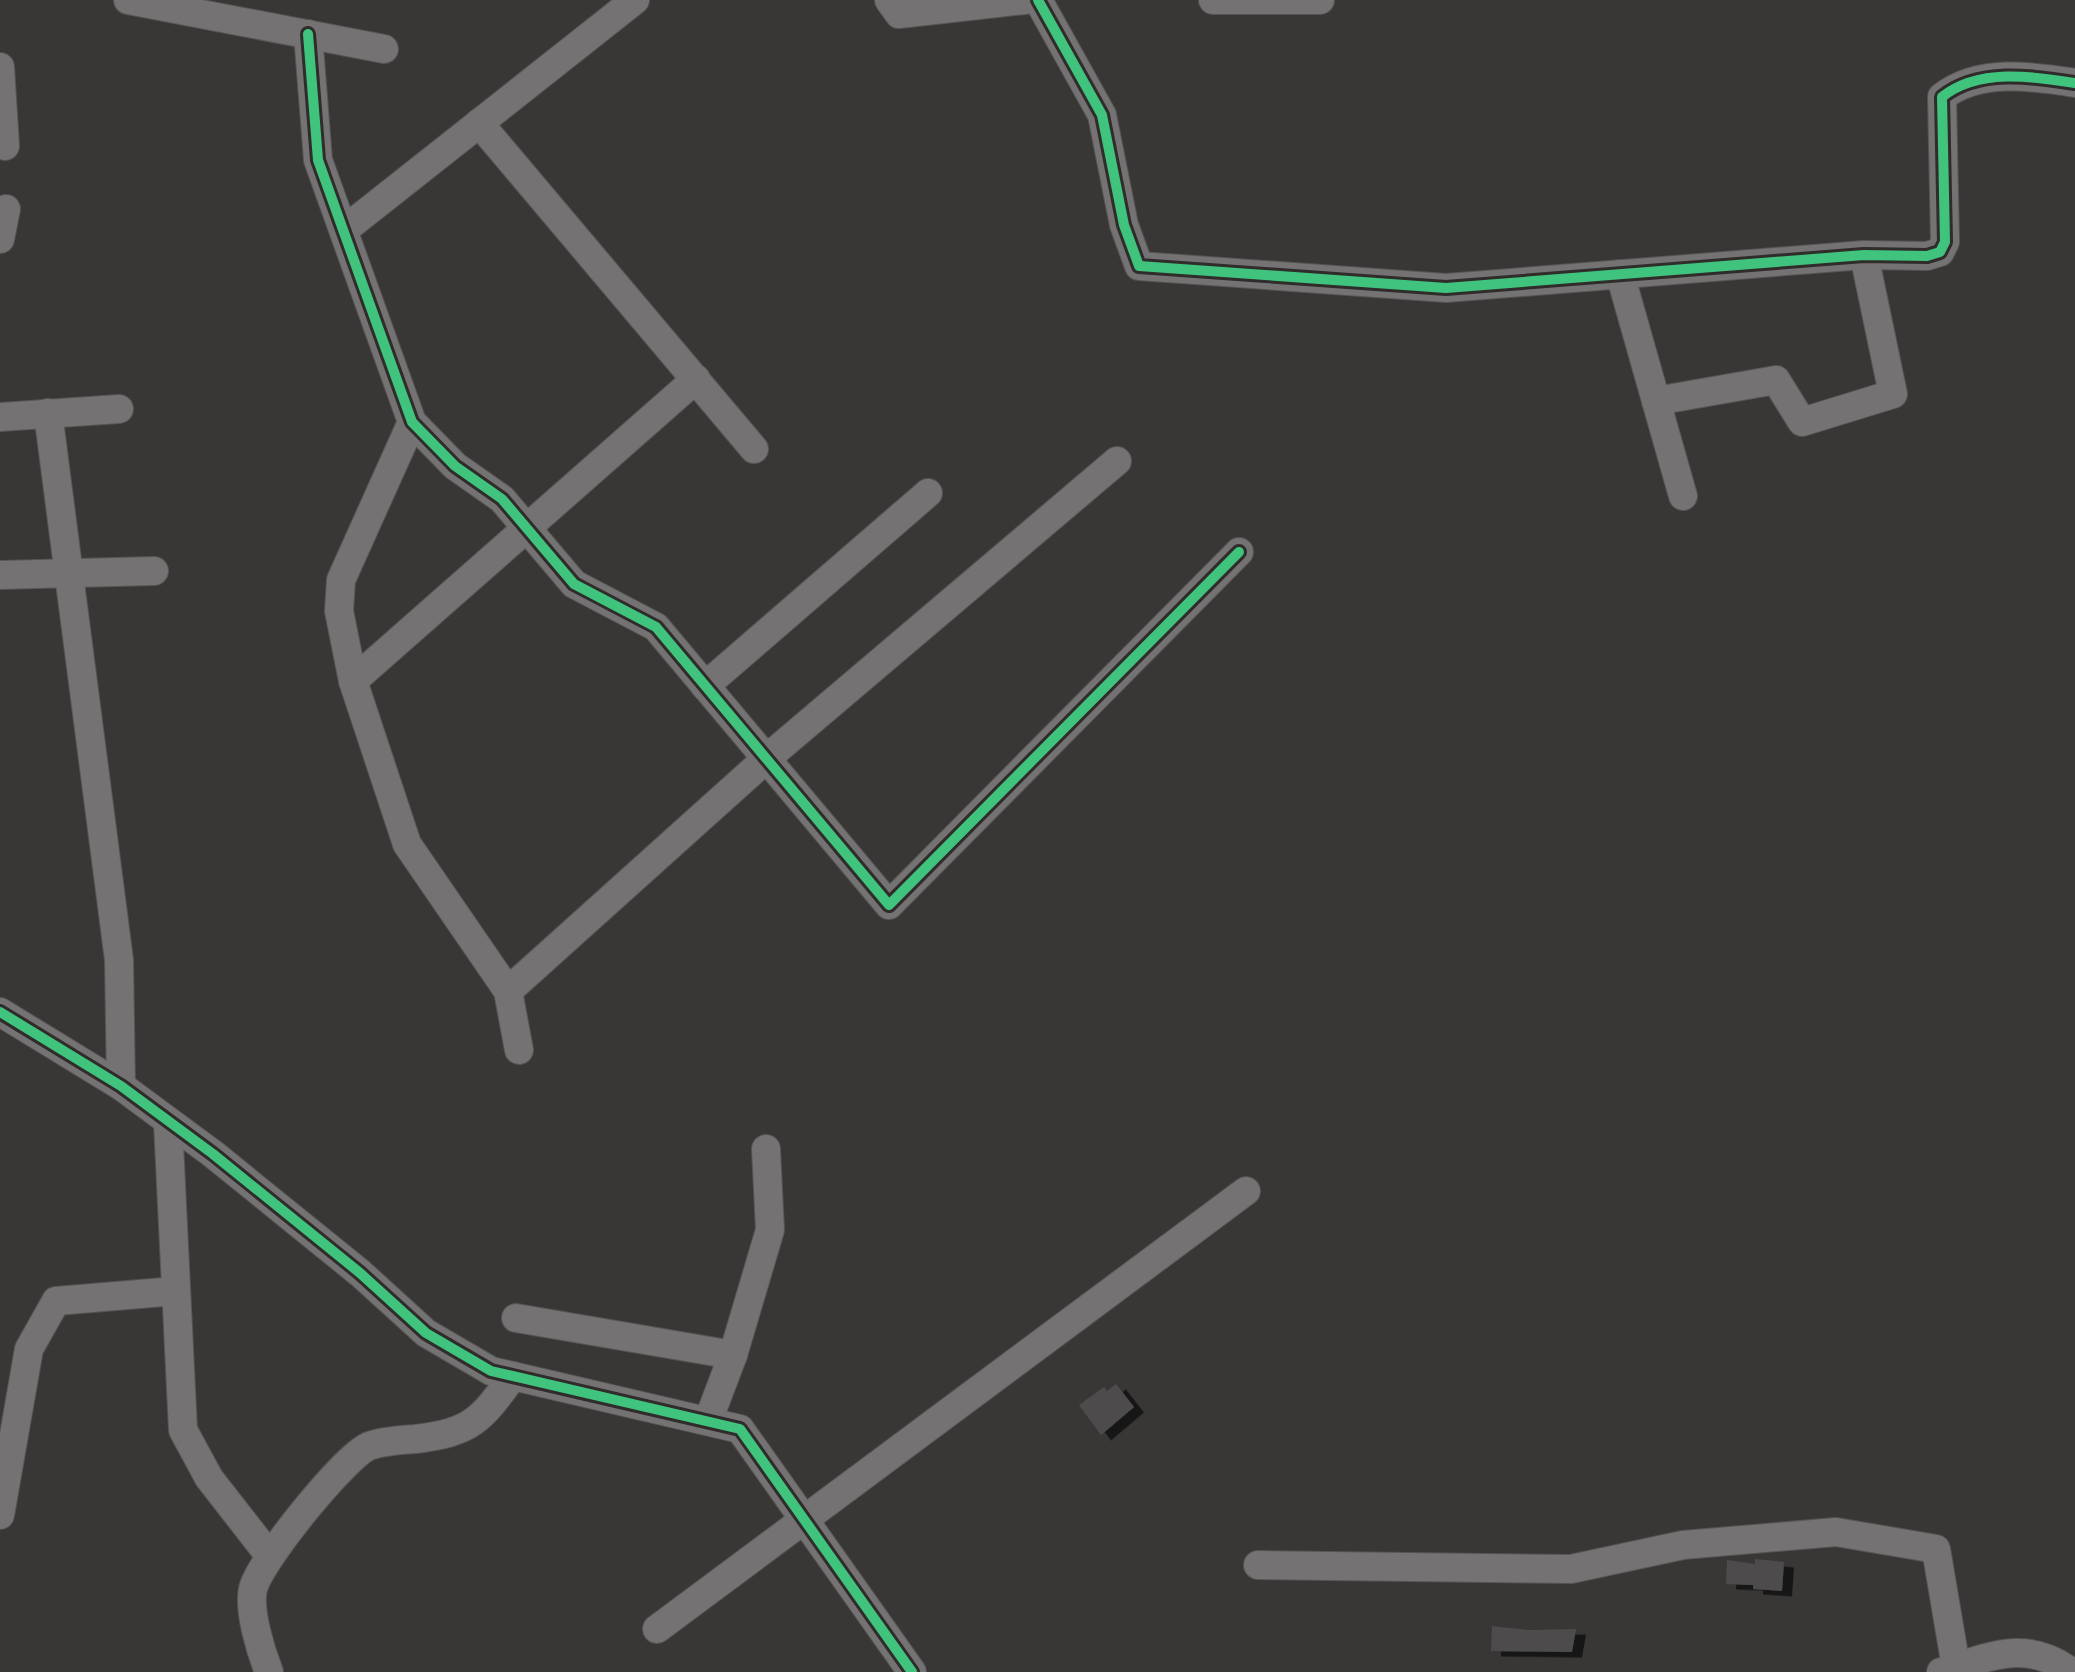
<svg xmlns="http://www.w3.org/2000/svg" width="2075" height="1672" viewBox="0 0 2075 1672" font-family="Mulish,sans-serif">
	<defs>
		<filter id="shadow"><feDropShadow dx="10" dy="5.5" stdDeviation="0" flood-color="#0009"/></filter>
	</defs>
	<rect width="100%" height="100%" fill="#383736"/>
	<!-- building -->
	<g fill="#4d4c4b" filter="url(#shadow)">
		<polygon points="1116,1384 1134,1407 1101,1435 1079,1405 1104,1387 1107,1391"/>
		<polygon points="1755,1559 1784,1562 1782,1591 1753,1589 1753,1585 1726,1584 1727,1560 1755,1564"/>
		<polygon points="1492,1626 1529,1630 1576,1629 1572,1652 1491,1651"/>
	</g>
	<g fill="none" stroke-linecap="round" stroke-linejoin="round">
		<defs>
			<g id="minor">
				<polyline points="128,0 384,49"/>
				<polyline points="889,0 899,14 1025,0"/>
				<path d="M1038 0 1102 115 1124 225 1139 266 1446 288 1864 255 1927 256 1940 252 1945 242 1942 97C1978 68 2032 76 2075 83"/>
				<polyline points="1213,0 1320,0"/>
				<polyline points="308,34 318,160 412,422 455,466 502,499 574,584 656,627 889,905 1239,552"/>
				<polyline points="0,67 5,146"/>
				<polyline points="479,123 754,449"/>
				<polyline points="344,230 635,0"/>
				<polyline points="0,239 6,209"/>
				<polyline points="1620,274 1683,496"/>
				<polyline points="1656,401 1776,380 1802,422 1893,394 1864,255"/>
				<polyline points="48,413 119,960 121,1086"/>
				<polyline points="0,417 119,409"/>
				<polyline points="412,422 341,580 339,611 353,681 407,844 508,991 519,1050"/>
				<polyline points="0,575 154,571"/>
				<polyline points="353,681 696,379"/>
				<polyline points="705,686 928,493"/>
				<polyline points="508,991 766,759 1117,461"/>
				<polyline points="0,1012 121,1086 213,1154 360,1273 426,1333 491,1371 740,1429 912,1672"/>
				<polyline points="168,1123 183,1430 209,1478 269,1555"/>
				<polyline points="516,1318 733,1355"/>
				<polyline points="708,1421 733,1355 770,1230 766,1149"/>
				<polyline points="0,1515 29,1349 56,1301 176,1291"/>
				<polyline points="1258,1565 1571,1569 1683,1545 1836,1532 1936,1549 1956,1667"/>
				<polyline points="657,1629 1246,1191"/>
				<path d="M269 1672C261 1652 248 1610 253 1589 259 1562 344 1457 369 1446 382 1441 401 1440 415 1439 472 1432 480 1421 513 1376"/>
				<path d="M1941 1672C1989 1657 2026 1638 2071 1672"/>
			</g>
		</defs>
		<!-- minor casing -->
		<use href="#minor" stroke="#565554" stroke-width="30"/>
		<!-- minor -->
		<use href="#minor" stroke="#747272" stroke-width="28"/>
		<defs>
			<g id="cycleway">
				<path d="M1038 0 1102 115 1124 225 1139 266 1446 288 1864 255 1927 256 1940 252 1945 242 1942 97C1978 68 2032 76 2075 83"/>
				<polyline points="308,34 318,160 412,422 455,466 502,499 574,584 656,627 889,905 1239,552"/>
				<polyline points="0,1012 121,1086 213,1154 360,1273 426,1333 491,1371 740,1429 912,1672"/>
			</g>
		</defs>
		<!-- cycleway casing -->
		<use href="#cycleway" stroke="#2f2c2b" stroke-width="16"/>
		<!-- cycleway -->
		<use href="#cycleway" stroke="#40c37c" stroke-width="10"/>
	</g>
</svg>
